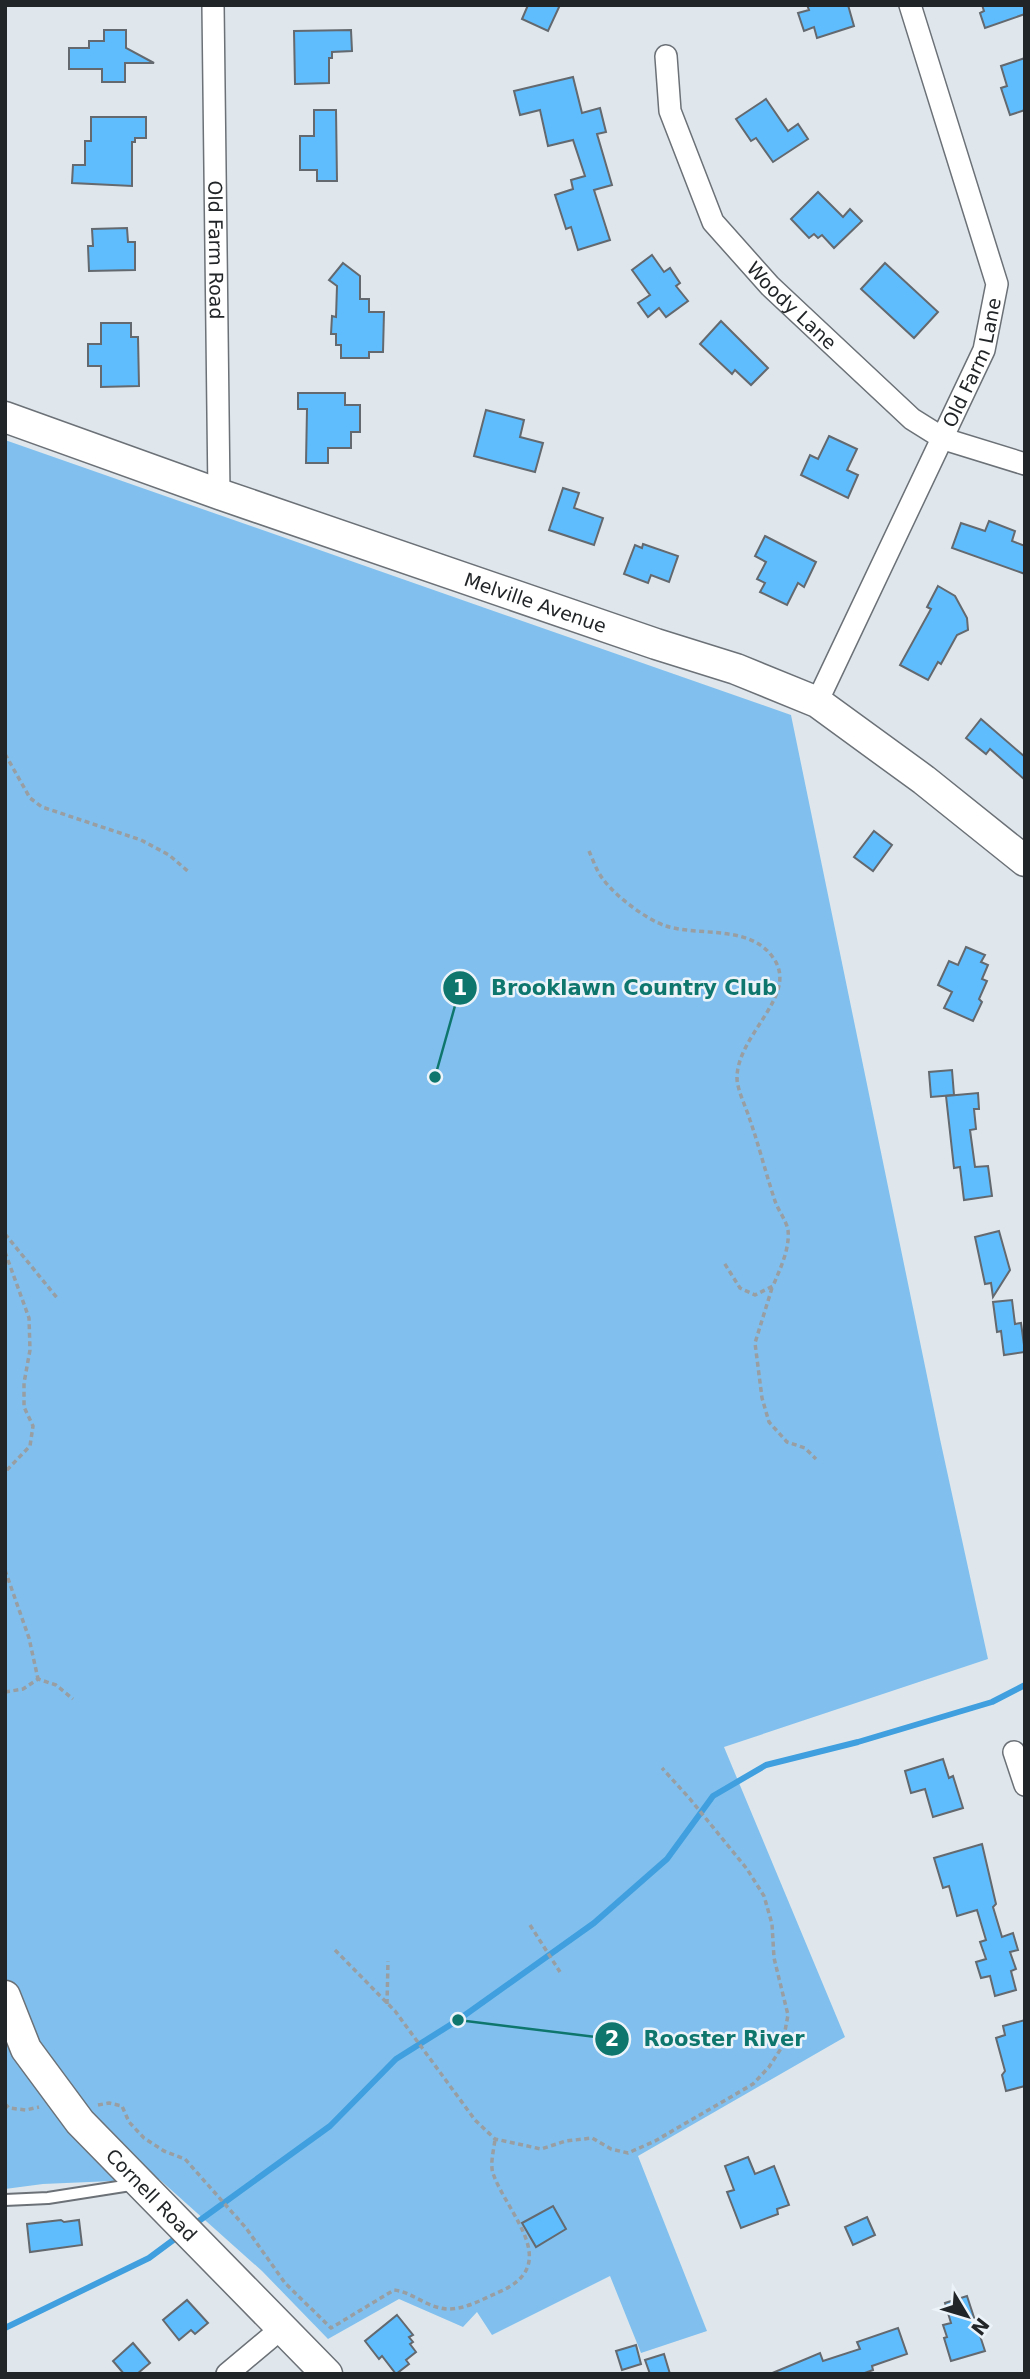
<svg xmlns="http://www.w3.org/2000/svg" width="1030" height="2379" viewBox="0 0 1030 2379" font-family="'DejaVu Sans',sans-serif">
	<rect width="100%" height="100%" fill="#dfe7ec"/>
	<!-- green -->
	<polygon fill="#81c0ee" points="5,440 791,715 940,1439 988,1659 724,1747 845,2037 638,2156 707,2331 641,2353 610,2276 492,2335 477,2312 463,2327 399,2299 328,2339 262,2271 159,2179 43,2184 5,2189"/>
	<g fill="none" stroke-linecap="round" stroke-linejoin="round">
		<!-- stream -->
		<g stroke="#409fde" stroke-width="6">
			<polyline points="192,2226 330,2126 396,2059 458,2020 594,1923 667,1859 713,1796 766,1765 858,1742 992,1702 1025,1685"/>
			<polyline points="5,2328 149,2258 180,2235"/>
		</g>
	</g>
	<!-- building -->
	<g fill="#5fbcfd" stroke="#63696e" stroke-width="2">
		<polygon points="528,5 560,5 548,31 522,19"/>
		<polygon points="807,5 848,5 854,26 817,38 814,27 804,31 798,13 809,10"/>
		<polygon points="982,5 1025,5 1025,14 985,28 980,13 984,11"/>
		<polygon points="104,30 126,30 126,48 154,63 125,63 125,82 102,82 102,69 69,69 69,48 89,48 89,41 104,41"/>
		<polygon points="351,30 352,51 332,52 332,58 329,58 329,83 295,84 294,31"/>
		<polygon points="1025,58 1025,110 1010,115 1001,88 1007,86 1001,66"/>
		<polygon points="573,77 582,113 600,108 606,132 597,134 612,185 594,190 610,240 578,250 571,227 566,229 555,195 573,189 571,180 585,176 573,140 548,146 540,110 520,115 514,91"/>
		<polygon points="766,99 788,131 798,124 808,139 773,162 756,138 751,141 736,119"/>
		<polygon points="314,110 336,110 337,181 317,181 317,170 300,170 300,136 314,136"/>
		<polygon points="91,117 146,117 146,138 135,138 135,142 132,142 132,186 72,183 73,165 85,165 85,141 91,141"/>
		<polygon points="818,192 843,217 850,209 862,221 834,248 822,235 818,238 814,234 809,238 791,219"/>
		<polygon points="127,228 128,242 135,242 135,270 89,271 88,246 93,246 92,229"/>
		<polygon points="652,255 664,272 670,268 680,283 676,286 688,301 666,317 659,308 648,317 638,303 650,295 632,270"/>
		<polygon points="343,263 360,276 360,299 369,299 369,312 384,312 383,352 369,352 369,358 341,358 341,345 336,345 336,334 331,334 332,316 336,317 337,286 329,280"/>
		<polygon points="885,263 938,312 914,338 861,289"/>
		<polygon points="721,321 768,368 751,385 735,370 732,374 700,344"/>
		<polygon points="101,323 131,323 131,337 138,337 139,386 101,387 101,366 88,366 88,344 101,344"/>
		<polygon points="298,393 345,393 345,405 360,405 360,432 351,432 351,448 328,448 328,463 306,463 307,409 298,409"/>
		<polygon points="486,410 524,420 520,437 543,443 535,472 474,456"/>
		<polygon points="829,436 857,449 847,470 858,475 848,498 801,475 810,455 818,459"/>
		<polygon points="563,488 579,493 574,508 603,518 594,545 549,530"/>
		<polygon points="989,521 1015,531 1012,541 1025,546 1025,574 952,548 961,523 985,531"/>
		<polygon points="765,536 816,562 804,587 798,583 787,605 760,592 765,583 757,579 766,562 755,556"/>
		<polygon points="643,544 678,556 669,582 651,575 648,583 624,574 635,545 642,548"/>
		<polygon points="938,586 955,596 967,618 968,630 957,635 941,664 938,662 928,680 900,665 931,609 927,607"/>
		<polygon points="981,719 1025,757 1025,780 990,749 986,754 966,738"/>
		<polygon points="874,831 892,845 873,871 854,857"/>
		<polygon points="966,947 985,955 981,962 988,965 982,979 987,981 979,999 982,1002 973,1021 944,1008 952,992 938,985 949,961 958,965"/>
		<polygon points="952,1070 954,1095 931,1097 929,1072"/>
		<polygon points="978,1093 979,1109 974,1109 976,1129 970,1130 975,1167 988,1166 992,1196 964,1200 960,1167 954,1168 946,1096"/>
		<polygon points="999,1231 1010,1270 993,1297 991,1283 985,1284 975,1237"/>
		<polygon points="1012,1300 1015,1324 1021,1323 1025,1352 1004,1355 1001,1331 997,1332 993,1302"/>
		<polygon points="943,1759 949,1778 953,1776 963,1808 933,1817 925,1789 911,1793 905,1771"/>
		<polygon points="982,1844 996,1904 993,1907 1002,1937 1013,1933 1018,1950 1010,1952 1016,1969 1011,1971 1016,1990 995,1996 990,1976 981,1978 976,1962 986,1959 980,1942 986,1940 977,1910 957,1916 949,1886 943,1888 934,1858"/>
		<polygon points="1025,2020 1025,2086 1006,2091 1002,2075 1005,2071 996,2038 1005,2035 1003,2026"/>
		<polygon points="748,2157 755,2174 774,2166 789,2205 777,2209 778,2214 741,2228 727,2192 734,2190 725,2166"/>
		<polygon points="553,2206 566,2229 536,2247 522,2223"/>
		<polygon points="867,2217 875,2235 853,2245 845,2227"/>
		<polygon points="61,2220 64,2222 79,2220 82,2245 30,2252 27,2224"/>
		<polygon points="967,2296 985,2351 951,2361 944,2338 947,2337 943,2325 951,2323 945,2303"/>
		<polygon points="187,2300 208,2323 195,2334 191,2330 179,2340 163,2320"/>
		<polygon points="397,2315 413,2335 409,2337 413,2342 410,2344 416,2352 406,2360 409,2364 396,2374 382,2356 379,2359 365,2341"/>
		<polygon points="898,2328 907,2354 872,2366 873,2370 862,2374 770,2374 820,2353 823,2361 860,2349 857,2342"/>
		<polygon points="133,2343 150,2363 137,2374 124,2374 113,2361"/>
		<polygon points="636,2345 641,2364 622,2370 616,2351"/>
		<polygon points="664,2354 670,2374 650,2374 645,2360"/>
	</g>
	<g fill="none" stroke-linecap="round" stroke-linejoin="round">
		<defs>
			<polyline id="lane" points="5,2200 48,2198 137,2184"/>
			<g id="street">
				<path id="s1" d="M213 5 219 494"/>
				<path id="s2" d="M666 56 670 111 713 222 770 286 912 419 944 439 1025 464"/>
				<path id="s3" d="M817 702 984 350 997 284 910 5"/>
				<polyline points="1014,1752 1025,1785"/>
				<polyline points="227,2374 283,2327"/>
			</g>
			<g id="secondary">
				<path id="s4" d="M5 417 219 494 656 644 736 669 817 702 924 780 1025 861"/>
				<path id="s5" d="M5 1996 26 2049 80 2122 327 2374"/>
			</g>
		</defs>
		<!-- lane casing -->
		<use href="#lane" stroke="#6b7177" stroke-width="14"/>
		<!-- street casing -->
		<use href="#street" stroke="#6b7177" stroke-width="24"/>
		<!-- secondary casing -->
		<use href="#secondary" stroke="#6b7177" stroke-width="33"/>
		<!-- path -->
		<g stroke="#989ea2" stroke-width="3.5" stroke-dasharray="5 3.5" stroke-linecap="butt">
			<polyline points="5,754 30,798 42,807 141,840 169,855 190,873"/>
			<path d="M589 851C593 860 597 872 603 879 615 896 647 920 666 926 702 937 751 924 774 959 799 996 736 1035 737 1079 738 1092 746 1107 750 1120 759 1146 766 1174 775 1201 778 1210 786 1220 788 1230 790 1249 780 1269 773 1286L755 1295 740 1288 723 1261"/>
			<polyline points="5,1234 58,1299"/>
			<polyline points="5,1252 29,1318 30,1350 24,1383 24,1407 33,1426 30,1446 5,1472"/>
			<polyline points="772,1288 755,1343 762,1398 769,1422 787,1442 805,1448 816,1459"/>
			<polyline points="5,1570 29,1638 38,1679"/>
			<polyline points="5,1692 23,1689 38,1679 56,1685 73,1699"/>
			<polyline points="530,1925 560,1972"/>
			<polyline points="335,1950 395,2011 475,2120 495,2139 541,2149 566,2141 592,2138 611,2149 628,2153 655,2141 753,2084 769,2067 782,2047 788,2015 774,1958 772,1924 764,1896 747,1869 690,1799 662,1768"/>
			<polyline points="387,2004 388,1961"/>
			<polyline points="5,2104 9,2108 26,2110 39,2107"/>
			<path d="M98 2105 109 2103 122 2106 129 2122 144 2138 164 2151 185 2159 246 2228 285 2283 331 2328 394 2290C413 2292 428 2309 449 2309 466 2309 483 2299 499 2292 562 2265 510 2217 494 2176 489 2166 494 2150 495 2139"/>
		</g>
		<!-- lane -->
		<use href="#lane" stroke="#fff" stroke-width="10"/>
		<!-- street -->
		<use href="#street" stroke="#fff" stroke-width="21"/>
		<!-- secondary -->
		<use href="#secondary" stroke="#fff" stroke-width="30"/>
	</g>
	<g text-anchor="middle" stroke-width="5" stroke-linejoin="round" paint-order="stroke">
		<!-- street labels -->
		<g font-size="19" fill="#222527" stroke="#ecf4fa">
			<text dy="7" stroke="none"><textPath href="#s1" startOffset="245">Old Farm Road</textPath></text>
			<text dy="7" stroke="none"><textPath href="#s2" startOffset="289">Woody Lane</textPath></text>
			<text dy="7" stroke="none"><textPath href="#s3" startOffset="374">Old Farm Lane</textPath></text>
			<text dy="7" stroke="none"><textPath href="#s4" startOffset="562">Melville Avenue</textPath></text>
			<text dy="7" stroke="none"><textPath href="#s5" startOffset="250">Cornell Road</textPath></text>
		</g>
	</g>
	<!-- callouts -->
	<path fill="none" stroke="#0f766e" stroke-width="2.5" d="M435 1077L460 988M458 2020L612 2039"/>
	<g fill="#0f766e" stroke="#ecf4fa" stroke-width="2.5">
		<circle cx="435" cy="1077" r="7"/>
		<circle cx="458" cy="2020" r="7"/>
		<circle cx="460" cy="988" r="18"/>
		<circle cx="612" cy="2039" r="18"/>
	</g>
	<g font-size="21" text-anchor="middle" font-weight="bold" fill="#fff">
		<text x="460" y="995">1</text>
		<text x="612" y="2046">2</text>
	</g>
	<g font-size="21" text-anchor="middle" font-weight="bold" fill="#0f766e" stroke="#ecf4fa" stroke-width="5" stroke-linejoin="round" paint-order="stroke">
		<text x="634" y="995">Brooklawn Country Club</text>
		<text x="724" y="2046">Rooster River</text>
	</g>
	<!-- border -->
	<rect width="1030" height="2379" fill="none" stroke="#222527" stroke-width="14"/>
	<!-- north arrow -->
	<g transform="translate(967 2316) rotate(128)" stroke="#ecf4fa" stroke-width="5" paint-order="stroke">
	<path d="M0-5L12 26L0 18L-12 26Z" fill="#222527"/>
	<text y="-10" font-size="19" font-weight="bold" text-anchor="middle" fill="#222527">N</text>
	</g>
</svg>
